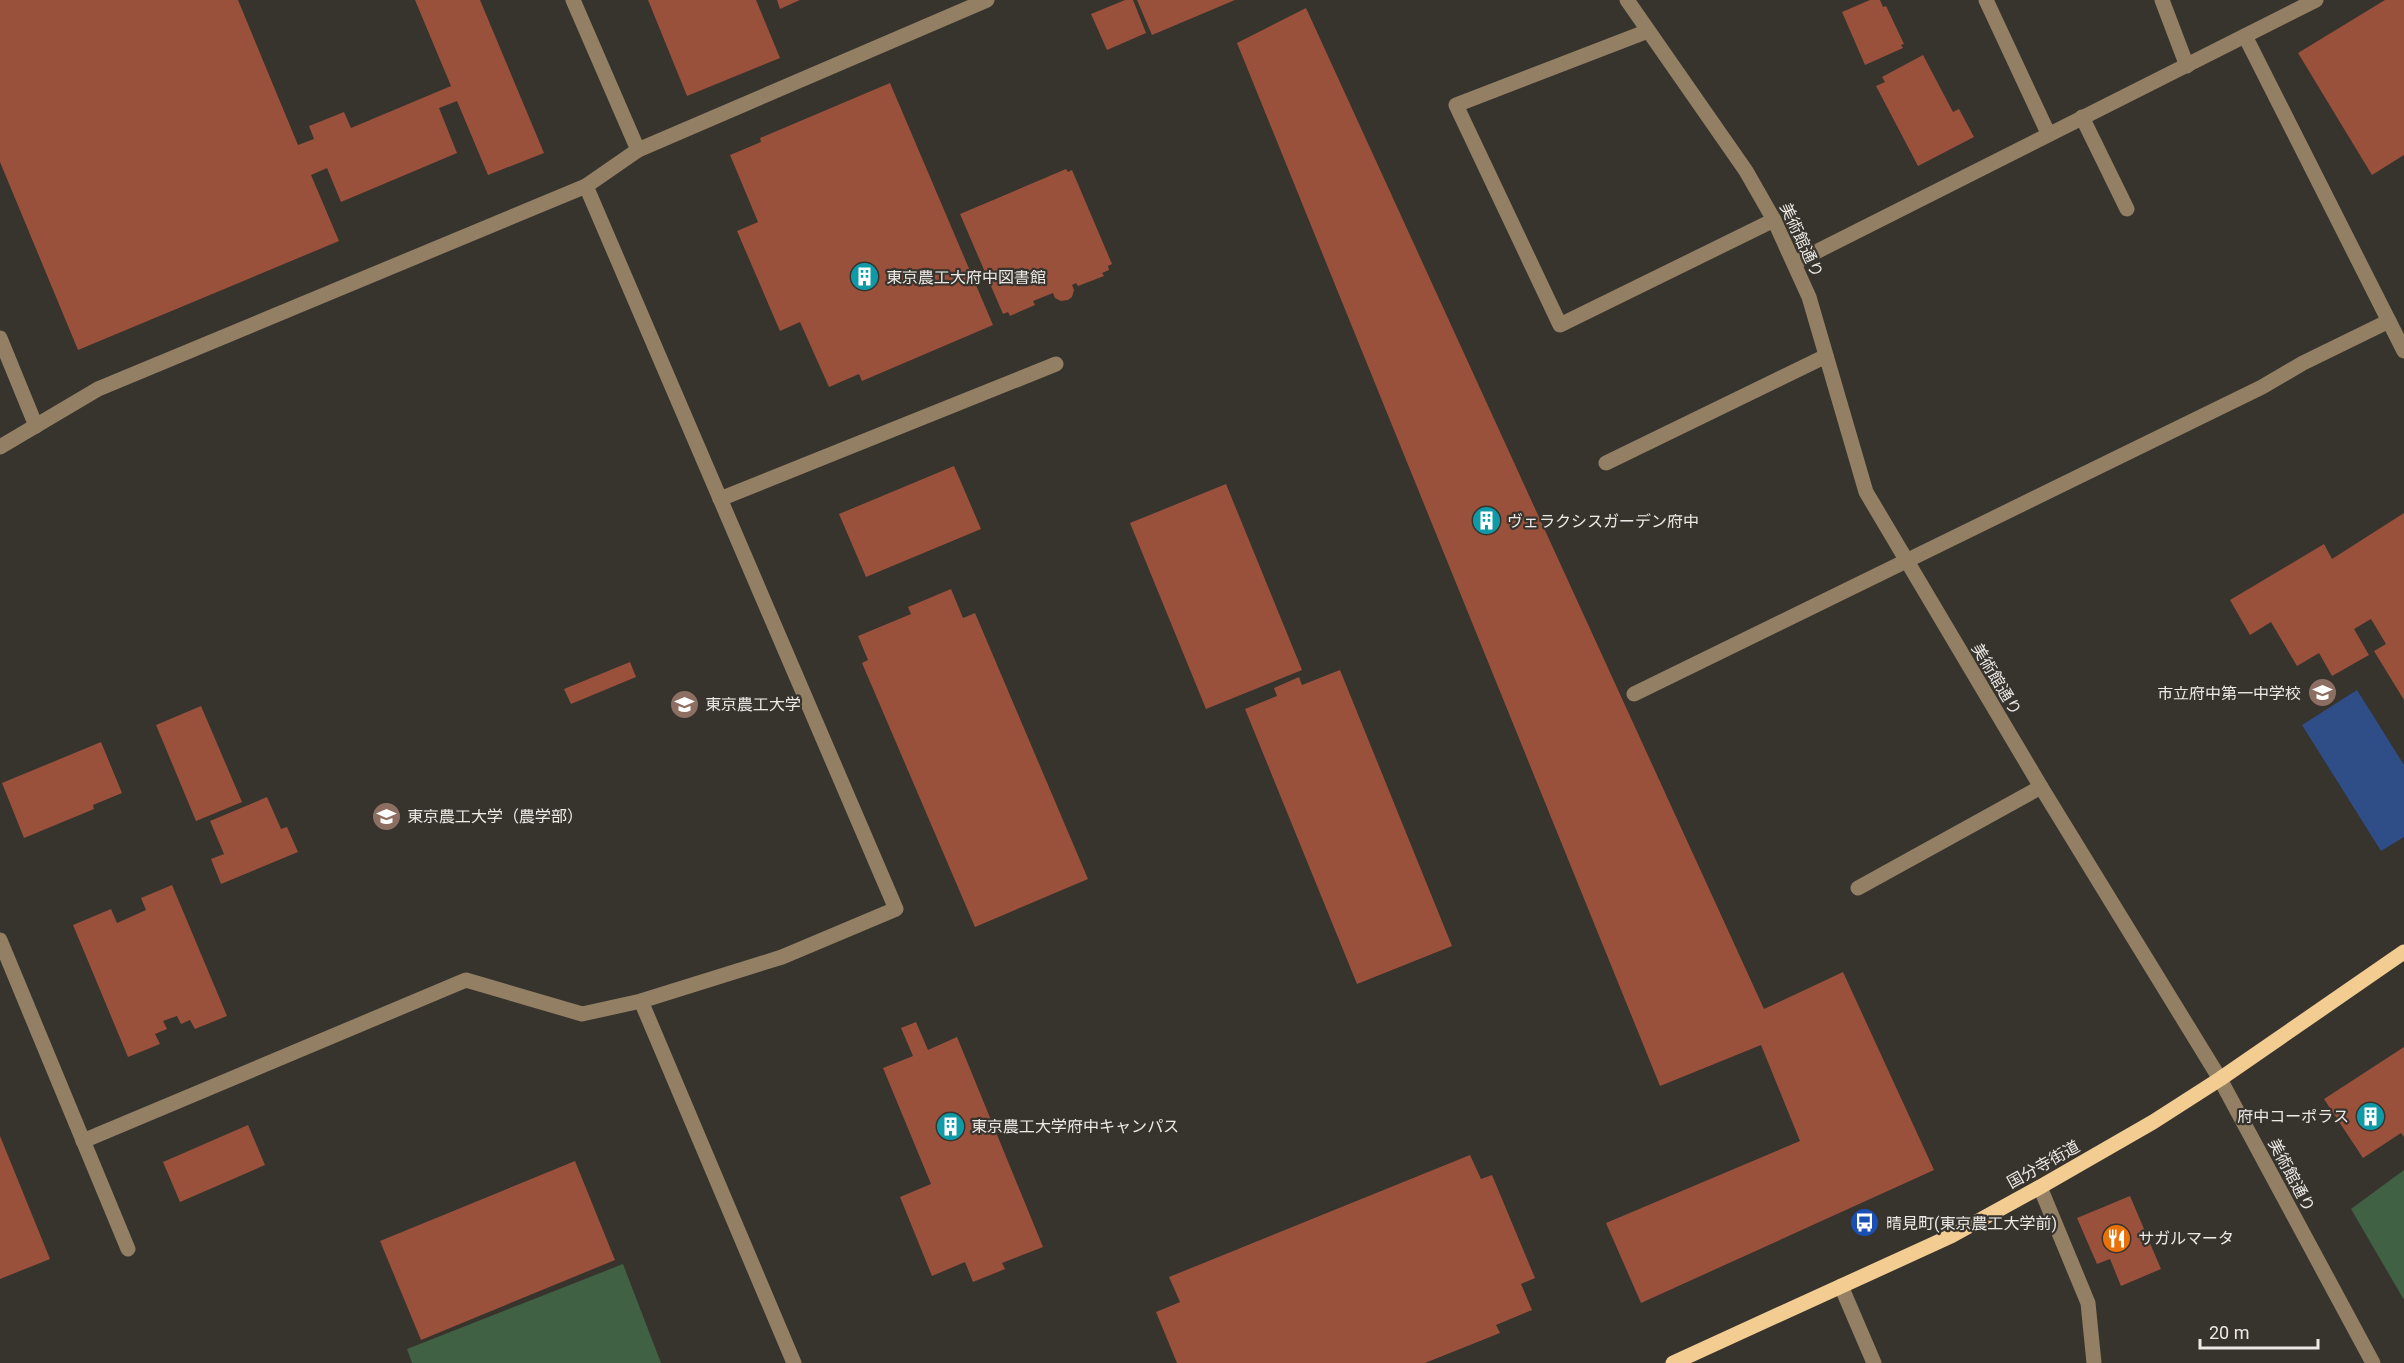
<svg xmlns="http://www.w3.org/2000/svg" width="2404" height="1363" viewBox="0 0 2404 1363" font-family="Roboto,'Noto Sans JP',sans-serif">
	<rect width="100%" height="100%" fill="#37332d"/>
	<!-- green -->
	<g fill="#406143">
		<polygon points="2404,1170 2404,1300 2351,1209"/>
		<polygon points="623,1264 661,1363 412,1363 407,1349"/>
	</g>
	<!-- water -->
	<polygon fill="#2f4d86" points="2357,690 2404,765 2404,837 2381,851 2302,725"/>
	<!-- building -->
	<g fill="#99513c">
		<polygon points="0,0 238,0 298,145 314,139 309,126 344,112 351,128 451,86 415,0 480,0 544,153 488,175 457,101 439,108 457,153 341,202 327,168 311,175 339,241 78,350 0,162"/>
		<polygon points="648,0 756,0 780,58 687,96"/>
		<polygon points="777,0 800,0 780,9"/>
		<polygon points="1125,0 1133,0 1146,33 1107,50 1091,14"/>
		<polygon points="1137,0 1235,0 1152,35"/>
		<polygon points="1870,0 1880,0 1883,7 1886,6 1904,44 1901,45 1903,48 1865,65 1842,12"/>
		<polygon points="2385,0 2404,0 2404,155 2372,175 2298,53"/>
		<polygon points="1306,8 1764,1009 1843,972 1934,1170 1641,1303 1606,1223 1800,1141 1761,1045 1660,1086 1237,43"/>
		<polygon points="1923,55 1953,112 1959,109 1974,137 1918,166 1876,86 1885,82 1882,77"/>
		<polygon points="890,83 993,325 862,381 859,374 829,387 800,322 780,331 737,231 758,222 730,155 761,142 760,138"/>
		<polygon points="1066,169 1068,172 1072,170 1112,264 1108,266 1109,270 1102,273 1104,276 1078,286 1076,283 1072,285 1074,290 1072,297 1068,300 1061,301 1055,298 1053,293 1033,301 1035,305 1010,316 1008,312 1003,314 960,214"/>
		<polygon points="954,466 981,529 866,577 839,514"/>
		<polygon points="1226,484 1302,670 1206,709 1130,523"/>
		<polygon points="2404,513 2404,700 2374,651 2386,644 2371,619 2354,629 2369,655 2332,676 2319,653 2297,666 2271,622 2250,635 2230,600 2324,544 2332,559"/>
		<polygon points="951,589 963,618 975,613 1088,879 975,927 862,663 868,660 858,636 911,614 908,607"/>
		<polygon points="630,662 636,677 571,704 564,689"/>
		<polygon points="1340,670 1452,946 1357,984 1245,709 1277,696 1274,688 1299,677 1302,685"/>
		<polygon points="201,706 242,802 196,821 156,725"/>
		<polygon points="101,742 122,793 93,805 94,809 24,838 2,783"/>
		<polygon points="267,797 281,829 287,827 298,852 221,884 211,859 224,854 210,821"/>
		<polygon points="172,885 227,1016 195,1029 190,1020 181,1024 177,1016 163,1021 167,1029 155,1034 160,1044 128,1057 73,925 111,909 117,923 146,910 141,898"/>
		<polygon points="916,1022 928,1050 957,1037 1043,1247 1002,1263 1005,1269 973,1282 965,1262 932,1276 900,1197 931,1184 883,1068 913,1056 901,1028"/>
		<polygon points="2404,1047 2404,1137 2401,1133 2363,1158 2324,1099"/>
		<polygon points="248,1125 265,1165 180,1202 163,1162"/>
		<polygon points="0,1136 50,1259 0,1279"/>
		<polygon points="1470,1155 1481,1179 1492,1175 1535,1278 1521,1284 1532,1310 1496,1325 1500,1333 1425,1363 1177,1363 1156,1312 1180,1302 1169,1277"/>
		<polygon points="575,1161 615,1260 421,1340 380,1241"/>
		<polygon points="2130,1196 2161,1269 2121,1286 2110,1259 2097,1264 2077,1218"/>
	</g>
	<g fill="none" stroke-linecap="round" stroke-linejoin="round">
		<!-- minor -->
		<g stroke="#938064" stroke-width="15">
			<polyline points="1627,0 1746,171 1774,220 1809,297 1866,492 2041,787 2220,1079 2373,1363"/>
			<polyline points="1986,0 2048,133"/>
			<polyline points="2162,0 2187,66"/>
			<polyline points="1648,31 1456,105 1560,325 1774,220"/>
			<polyline points="2245,36 2404,351"/>
			<polyline points="2082,117 2127,209"/>
			<polyline points="638,150 987,0"/>
			<polyline points="1794,263 2316,0"/>
			<polyline points="0,338 36,426"/>
			<polyline points="0,447 98,389 586,186 638,150 573,0"/>
			<polyline points="1606,463 1826,356"/>
			<polyline points="720,499 1056,364"/>
			<polyline points="1634,694 2262,387 2303,363 2389,321"/>
			<polyline points="1858,888 2041,787"/>
			<polyline points="0,940 128,1249"/>
			<polyline points="641,1001 794,1363"/>
			<polyline points="83,1141 466,980 582,1014 641,1001 782,957 896,909 586,186"/>
			<polyline points="2040,1187 2088,1303 2094,1363"/>
			<polyline points="1841,1286 1874,1363"/>
		</g>
		<!-- major -->
		<polyline stroke="#f2cc91" stroke-width="15" points="1673,1363 1951,1236 2040,1187 2153,1122 2220,1079 2404,952"/>
	</g>
	<!-- icons -->
	<defs>
		<symbol id="building-disc" viewBox="-11 -11 22 22"><circle r="9.5" fill="#0f9aa8" stroke="#37332d"/><path d="M-4-6H4V6H1V3H-1V6H-4ZM-2.5-4.3h1.7v1.8h-1.7ZM.8-4.3h1.7v1.8H.8ZM-2.5-1h1.7V.8h-1.7ZM.8-1h1.7V.8H.8Z" fill="#fff"/></symbol>
		<symbol id="school-disc" viewBox="-11 -11 22 22"><circle r="9.5" fill="#8d6e63" stroke="#37332d"/><path d="M0-5L7-2L0 1L-7-2ZM-4 1L0 2.5L4 1V4Q0 6-4 4Z" fill="#fff"/></symbol>
		<symbol id="university-disc" viewBox="-11 -11 22 22"><circle r="9.5" fill="#8d6e63" stroke="#37332d"/><path d="M0-5L7-2L0 1L-7-2ZM-4 1L0 2.5L4 1V4Q0 6-4 4Z" fill="#fff"/></symbol>
		<symbol id="bus-disc" viewBox="-11 -11 22 22"><circle r="9.5" fill="#1a4fb4" stroke="#37332d"/><path d="M-5-6H5V4H4V6H2V4H-2V6H-4V4H-5ZM-3.5-4V0h7V-4ZM-3.5 1.2v1.5H-2V1.2ZM2 1.2v1.5H3.5V1.2Z" fill="#fff"/></symbol>
		<symbol id="restaurant-disc" viewBox="-11 -11 22 22"><circle r="9.5" fill="#e8710a" stroke="#37332d"/><path d="M-5-6h1v4h1v-4h1v4h1v-4h1v5L-1.5 .5V6h-2V.5L-5-1ZM5-6V6H3V1.5H1.5Q1.5-4 5-6Z" fill="#fff"/></symbol>
	</defs>
	<g fill-rule="evenodd">
		<use href="#building-disc" x="848" y="260" width="33" height="33"/>
		<use href="#building-disc" x="1470" y="504" width="33" height="33"/>
		<use href="#school-disc" x="2306" y="676" width="33" height="33"/>
		<use href="#university-disc" x="668" y="688" width="33" height="33"/>
		<use href="#university-disc" x="370" y="800" width="33" height="33"/>
		<use href="#building-disc" x="2354" y="1100" width="33" height="33"/>
		<use href="#building-disc" x="934" y="1110" width="33" height="33"/>
		<use href="#bus-disc" x="1848" y="1206" width="33" height="33"/>
		<use href="#restaurant-disc" x="2100" y="1222" width="33" height="33"/>
	</g>
	<g text-anchor="middle" stroke-width="4.5" stroke-linejoin="round" paint-order="stroke">
		<!-- street labels -->
		<g font-size="16" fill="#ece9e6" stroke="#37332d">
			<text transform="translate(1802 240) rotate(65)" y="6">美術館通り</text>
			<text transform="translate(1997 679) rotate(59)" y="6">美術館通り</text>
			<text transform="translate(2043 1164) rotate(-29)" y="6">国分寺街道</text>
			<text transform="translate(2292 1175) rotate(62)" y="6">美術館通り</text>
		</g>
		<!-- poi labels -->
		<g font-size="16" fill="#ece9e6" stroke="#37332d" text-anchor="start">
			<text x="886" y="283">東京農工大府中図書館</text>
			<text x="1507" y="527">ヴェラクシスガーデン府中</text>
			<text x="2301" y="699" text-anchor="end">市立府中第一中学校</text>
			<text x="705" y="710">東京農工大学</text>
			<text x="407" y="822">東京農工大学（農学部）</text>
			<text x="2349" y="1122" text-anchor="end">府中コーポラス</text>
			<text x="971" y="1132">東京農工大学府中キャンパス</text>
			<text x="1886" y="1229">晴見町(東京農工大学前)</text>
			<text x="2138" y="1244">サガルマータ</text>
		</g>
	</g>
	<!-- scale -->
	<path d="M2200 1339v9h118v-9" fill="none" stroke="#ece9e6" stroke-width="3"/>
	<text x="2209" y="1339" font-size="18" fill="#ece9e6" stroke="#37332d" stroke-width="4.5" paint-order="stroke">20 m</text>
</svg>
